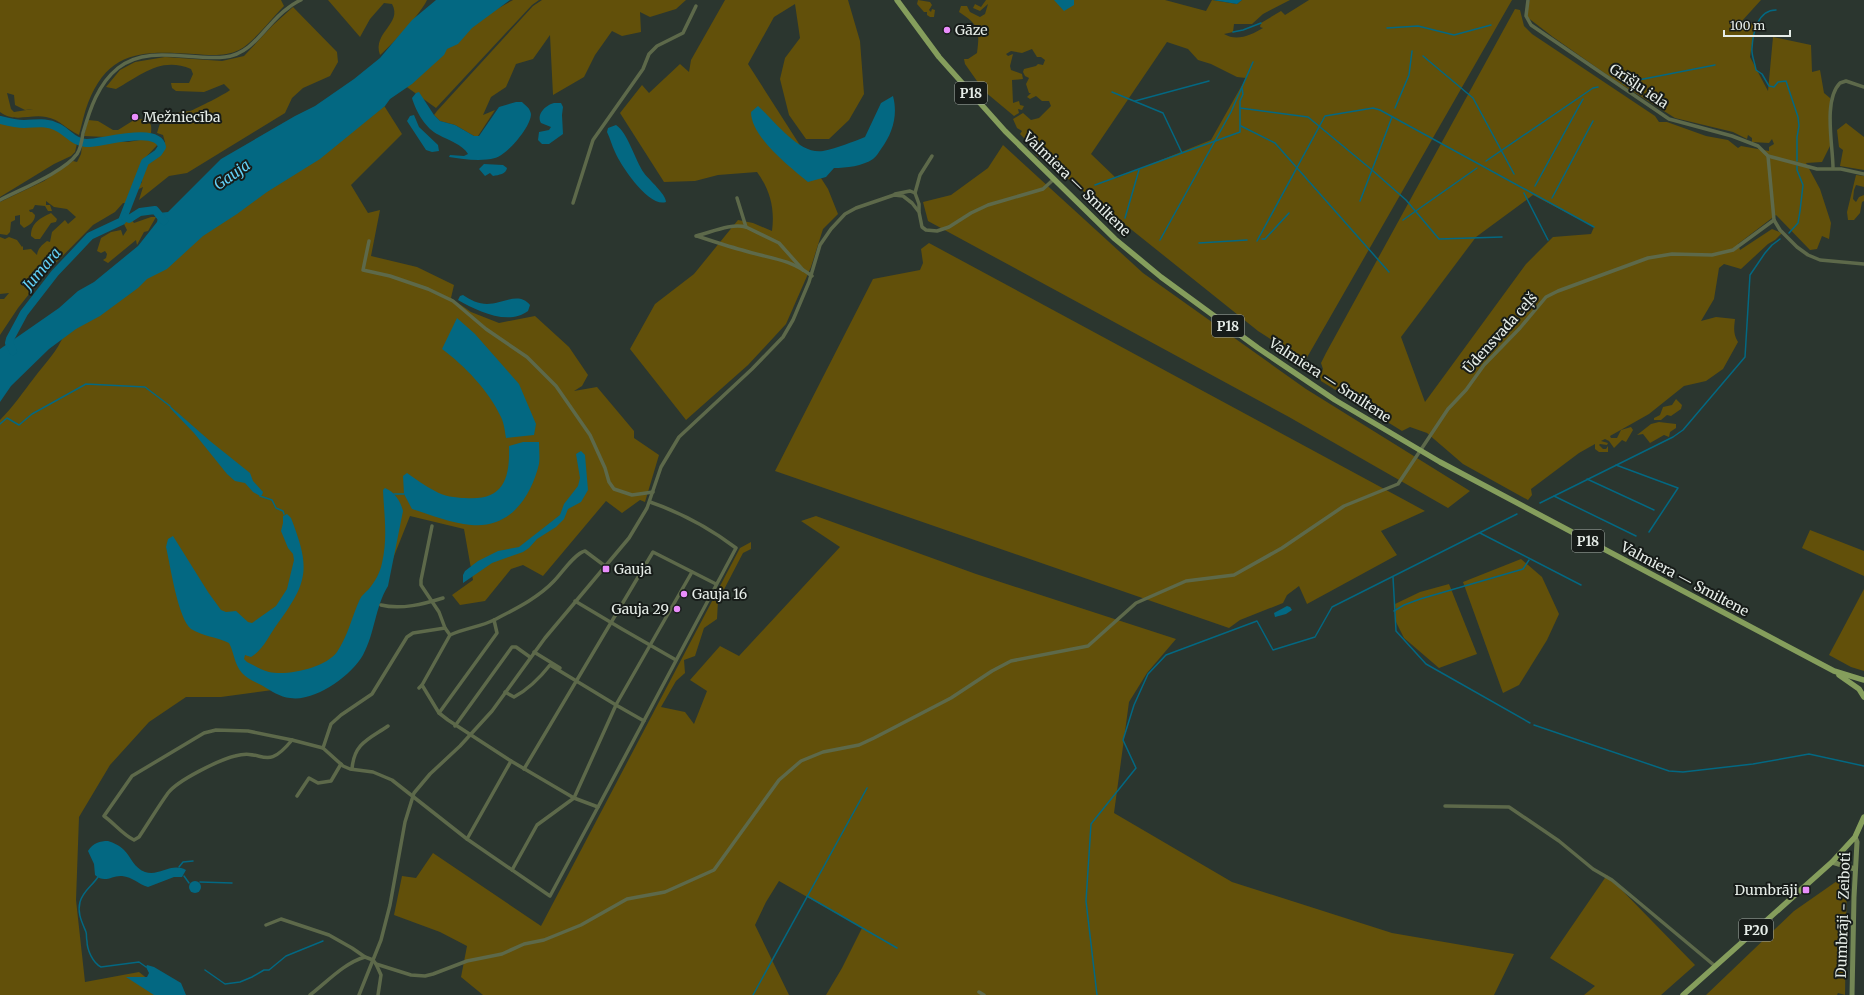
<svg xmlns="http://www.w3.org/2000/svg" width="1864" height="995" viewBox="0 0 1864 995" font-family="Merriweather,serif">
	<rect width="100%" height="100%" fill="#2b362f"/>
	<!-- green -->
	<g fill="#62500a" fill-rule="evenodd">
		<path d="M0 0H281L284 6C272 18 253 43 239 50 225 57 208 55 194 54 144 51 109 49 88 103 84 113 82 124 79 135 67 130 60 119 46 117 30 114 14 123 0 112ZM7 93 14 95 15 105 25 110 33 109 14 112 11 109Z"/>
		<path d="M328 0H427C421 13 392 45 380 55 372 32 403 24 392 4L384 3 370 19 360 37Z"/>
		<polygon points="513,0 539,0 532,5 436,108 404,85 486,15"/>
		<polygon points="542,0 686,0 676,9 650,17 640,12 641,32 622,36 612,31 595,55 584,77 553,95 550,35 533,59 516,64 506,87 491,97 483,115 495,110 478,136 474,136 455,125 440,121 434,115 437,111 533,6"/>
		<path d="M725 0H848L860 41 864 94 849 120 829 139H806L789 115 780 79 785 58 800 38 795 4 774 17 748 64 828 189 838 214 823 229 811 267 786 324 748 365 686 420 630 349 655 304 694 274 738 220 753 223 772 231C775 208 770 190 757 172L718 175 695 181 664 182 620 113 642 85 649 93 680 64 689 72 691 60Z"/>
		<polygon points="918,0 930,2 932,5 929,10 931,12 932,9 935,10 934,17 930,17 927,15 927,12 924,12 917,4"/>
		<path d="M986 0H1165L1206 11 1212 0 1237 4 1242 0H1290L1263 14 1252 24H1234L1233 32 1224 34C1237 42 1251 35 1263 28L1260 27 1261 23 1281 11 1285 15 1309 0H1512L1305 361 1258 331 1067 178C1058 170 1049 157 1037 156L1033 147 1020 134 1022 131 1017 128 1013 119 1023 113 1031 120 1039 118 1051 106 1049 101H1042L1036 96 1030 99 1027 97 1031 93H1029L1026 84 1029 78 1025 76 1023 72 1024 69 1036 66 1038 64 1043 65 1045 60 1041 57H1037L1032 49 1022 53 1011 51 1006 54 1008 56 1013 54 1010 66 1011 70 1022 74 1023 79 1012 80 1013 103 1019 101 1020 105 1024 106 1022 110 1018 109 1019 113 1014 116 984 91 965 64 964 59H968L977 53C980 30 979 25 959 12L961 6H967L970 12 980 17 985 14 988 4 980 11 973 8 975 4 981 7ZM1167 42 1188 49 1198 60 1211 64 1237 77 1246 78 1211 140 1116 178 1091 154Z"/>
		<path d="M1530 0H1761L1741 22 1755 24 1750 57 1768 91 1773 37 1811 45 1812 72 1820 70 1824 93 1830 98 1831 144 1822 162 1806 163 1820 189 1831 223 1829 239 1822 236 1817 249 1810 250 1776 215 1738 244 1740 250 1772 229 1782 233 1775 240 1768 244 1741 269 1724 264 1719 268 1714 299 1701 321 1716 317 1735 319C1734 328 1733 334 1738 342L1723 369 1706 381 1684 386 1649 414 1610 436 1611 438H1617L1621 430 1631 427 1633 430 1626 442 1622 440 1614 448 1609 441 1605 439 1601 441 1608 443 1607 445 1600 444 1599 445 1603 449H1606L1608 446V452H1599L1595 449V444L1579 453 1531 489 1532 495 1528 500 1463 464 1427 433 1410 427 1402 431 1321 381 1320 376 1323 369 1321 363 1326 353 1515 9 1520 10 1524 26 1532 34 1655 116 1659 122H1667L1706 136 1728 140 1738 148 1741 146 1769 151V147L1774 144 1772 139 1769 143 1752 142V138L1748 135 1747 139 1733 132 1675 118 1613 79 1553 37 1527 17V6ZM1533 195 1594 227 1591 234 1553 237 1526 264 1425 402 1401 337 1476 237Z"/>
		<path d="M293 7 337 52 338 62 330 76 303 88 292 98 285 113 187 173 169 176 139 200 143 187 135 191 142 182 141 174 150 160 165 142 163 135 157 133C159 127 160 120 166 116 172 112 182 112 190 111 196 109 227 93 230 90L224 84 204 92 176 91 172 88 171 83H189L193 74 191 69C161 56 141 75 116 89L106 87 120 70 135 62 165 57 222 61 244 56 273 25Z"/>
		<path d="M383 104 402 134 351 185 368 213 380 210 371 256 417 267 454 285 451 298 471 312 499 323 535 316 569 347 588 375 582 386 574 391 597 387 634 431V438L659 455 645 502 640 500 622 513 606 501 543 576 523 565 511 569 485 601 460 605 452 595 473 580 464 529 410 516 362 636 317 684 221 697H186L149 722 110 765 79 817 76 900 85 982 139 972 168 995H0V420C13 407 23 392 34 378 45 363 58 351 64 334Z"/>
		<path d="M0 117C14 127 30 119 46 121 60 123 68 137 78 139L75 152 71 156 54 164 0 197Z"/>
		<path d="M142 119C151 120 152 125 151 133L127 138 84 136 88 120 98 121 113 130H118L134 120Z"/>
		<polygon points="1846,123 1864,137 1864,170 1840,166 1843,150 1839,147 1837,130"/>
		<path d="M157 137 160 138 161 141 146 157 138 170V181L133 187 127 203H123L115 212 93 225 45 274 18 308 0 335V299H4L9 293 0 294V237L5 239 9 237 17 240 22 247 23 246V250L31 249 37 255C38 248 42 245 47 241L50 242 52 232 65 220 68 224 76 217 67 209 54 207 46 201V205H50L52 211H48L45 206 35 205 33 209 29 210 30 212H32L35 215C35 221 30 225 24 228L20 224V215L15 216V220L11 222 10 232 7 235 0 234V202L44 181 73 161 77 162 81 154 83 139 128 142Z"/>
		<polygon points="1003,145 1143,273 1306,389 1470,491 1448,508 1289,417 928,221 923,202 951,195 988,168"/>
		<polygon points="1856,175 1864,176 1864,187 1856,185 1854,190 1853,199 1856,202 1859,197 1864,195 1864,201 1862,202 1860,213 1854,220 1848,220 1847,212"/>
		<path d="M51 213 57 219 56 222 51 223 40 239H35L31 236C31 222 41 218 51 213Z"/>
		<polygon points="151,217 156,217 148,231 144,232 137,245 136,240 108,263 103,260 106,258 107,254 105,251 101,253 97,251 101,238 111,232 121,230 123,236 127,230 124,224 125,220 131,219 134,223"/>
		<polygon points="929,243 1425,511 1381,531 1397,555 1307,604 1299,586 1287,595 1283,603 1240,620 1229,628 775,471 873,279 920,270 923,263 921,249"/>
		<polygon points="1676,399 1682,405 1681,409 1671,416 1667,415 1661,420 1654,420 1654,418 1660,415 1663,407 1672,405"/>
		<polygon points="1659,422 1676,424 1676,428 1670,432 1669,437 1664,435 1650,443 1643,434 1637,435 1651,424"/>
		<polygon points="816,516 976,574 1176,639 1147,673 1129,702 1114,813 1232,882 1392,933 1514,954 1494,995 826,995 842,968 862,928 779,881 766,902 755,925 789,995 483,995 461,977 467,946 440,932 394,915 402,876 416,878 433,853 541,926 740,548 751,542 751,549 743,553 718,601 717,619 704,628 695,656 684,660 685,673 676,681 661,707 685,712 694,724 707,691 690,680 720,646 739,656 840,547 801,521"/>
		<polygon points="1810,530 1864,551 1864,576 1802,548"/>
		<polygon points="1521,559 1542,577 1559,614 1547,640 1519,685 1503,693 1463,582"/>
		<polygon points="1449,584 1477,654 1439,668 1404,638 1396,622 1395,604 1420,592"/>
		<polygon points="1864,589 1864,671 1851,667 1829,655"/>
		<polygon points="1847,874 1845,995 1838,993 1837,995 1706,995 1794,911"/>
		<polygon points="1607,875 1695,965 1661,995 1584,995 1595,986 1550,958"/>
	</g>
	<!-- water -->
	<g fill="#036882">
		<polygon points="436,0 510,0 472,28 458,44 447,49 444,55 412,84 390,99 385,106 320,159 267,192 237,214 203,236 167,269 147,279 138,288 100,316 76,329 49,349 11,386 0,402 0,349 59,308 78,291 94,282 138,246 157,222 159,213 168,212 221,159 295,116 315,106 354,79 380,58 412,20"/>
		<polygon points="1054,0 1074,0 1074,5 1064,11"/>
		<polygon points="1213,0 1242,0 1237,4"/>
		<path d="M419 92 434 115 440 121 455 125 474 136H479L499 107 516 102H522C526 106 530 108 531 114 531 127 507 155 495 158 480 162 463 159 449 157L450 155 464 156 468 154C463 145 448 140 439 135 426 129 416 112 412 98L416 93Z"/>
		<path d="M893 96C898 115 893 133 881 149 879 152 876 157 873 159 863 166 846 168 834 168L826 177 808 182C790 167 751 137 751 112L758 106C775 121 799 155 823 151 838 148 852 142 865 137L881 103Z"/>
		<path d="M554 103H561L563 107 562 115 563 134 549 144H542L538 140 539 132 549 130 551 127 541 123C536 114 546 105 554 103Z"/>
		<polygon points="414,115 419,127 438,145 439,151 432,152 426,150 407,121 410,116"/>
		<path d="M616 125C628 133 635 160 644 173 649 180 666 194 666 202 649 208 621 166 615 152 612 146 610 138 607 132L608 128Z"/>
		<path d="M484 164 503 165 507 168C506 174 499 175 493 176L490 173 485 176 479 169Z"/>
		<path d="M463 295C470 300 479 304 487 304 502 304 519 291 530 305L528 311C508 326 477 311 458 300L460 296Z"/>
		<path d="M457 318 475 334 519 384 536 424 534 435 506 438C505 432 504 423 501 417 489 391 465 366 442 349Z"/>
		<polygon points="170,406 210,441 250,473 253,481 263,492 262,495 260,496 253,492 245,483 235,481 227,474 194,433 170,408"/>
		<path d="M523 442H539C539 449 540 457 539 464 531 497 510 529 471 525 451 523 431 515 412 509L404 494 403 476 407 473C416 479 425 486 435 491 443 496 456 498 465 498 503 501 510 480 509 446Z"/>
		<polygon points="581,451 585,455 588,490 581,502 568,509 564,519 556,527 537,539 529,548 523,552 492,563 463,583 463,575 465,571 478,561 498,551 519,547 560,515 564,504 578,486 580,478 576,454"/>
		<path d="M385 488C395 492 401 502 403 511L388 586C375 607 375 633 363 655 351 676 315 702 290 698 280 697 271 691 263 686 256 682 247 679 242 673 234 664 234 652 229 643 217 637 202 636 191 629 178 619 170 564 166 547L168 539 173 536 208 592 221 610 226 612 236 611 248 622 252 623 276 606 287 589 294 560 293 554 288 548 281 531 283 523V516L287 514 291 518C310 567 309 581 278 623 269 635 264 649 251 657L245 655 244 659 247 662C254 665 261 670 269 672 288 676 325 668 337 652 348 636 352 616 360 599 362 595 365 593 368 590 375 582 380 573 382 563 388 537 384 515 383 490Z"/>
		<polygon points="1287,606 1290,607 1292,610 1286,614 1275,617 1274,613"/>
		<path d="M108 841C114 843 119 845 124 850 131 857 134 868 145 872 159 877 171 862 186 870L182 877H174L148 887C138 884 133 877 122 876 112 875 105 884 95 875L94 864 88 851C93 843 100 841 108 841Z"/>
		<circle cx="195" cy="887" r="6"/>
		<polygon points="147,965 154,967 181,983 186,995 154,995 126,977 147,977 149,973 146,967"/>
	</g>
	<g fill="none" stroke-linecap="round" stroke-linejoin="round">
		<!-- stream -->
		<g stroke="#036882" stroke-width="1.5">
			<path d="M1776 10C1758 10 1753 32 1752 48 1751 54 1755 63 1756 70L1762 74 1769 86 1774 87 1778 82 1786 81 1798 117 1799 126 1797 137V161"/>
			<polyline points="1387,28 1418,26 1454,35 1491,25"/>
			<polyline points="1233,32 1243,30 1261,23"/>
			<polyline points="1423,56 1473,98 1514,174"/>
			<polyline points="1623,83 1715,65"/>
			<polyline points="1112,92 1163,113 1182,153 1240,132 1240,101 1243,94 1242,88"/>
			<polyline points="1135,101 1209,81"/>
			<polyline points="1240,108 1308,117 1372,170 1392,117"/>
			<polyline points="1395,108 1409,75 1412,51"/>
			<polyline points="1241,126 1275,143 1389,272"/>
			<polyline points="1486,161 1593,88 1598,87"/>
			<polyline points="1095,185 1182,153"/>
			<polyline points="1535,186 1583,99"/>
			<polyline points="1524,193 1548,240"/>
			<polyline points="1552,198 1593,121"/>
			<polyline points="1360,201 1372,170 1406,200 1439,239 1502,237"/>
			<polyline points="1125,218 1139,170"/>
			<polyline points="1403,220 1477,168"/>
			<polyline points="1789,233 1798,223 1800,211 1803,185 1797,170 1797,166"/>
			<polyline points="1262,239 1265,239 1289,213"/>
			<polyline points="1160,240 1231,112 1253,62"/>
			<polyline points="1257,241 1325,116 1373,108 1380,110 1594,227"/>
			<polyline points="1199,243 1247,240"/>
			<polyline points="0,424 7,418 19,425 32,414 86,384 145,387 170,406"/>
			<polyline points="1616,465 1678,488 1649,532"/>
			<polyline points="1587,479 1654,510"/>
			<polyline points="394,494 404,494"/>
			<polyline points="260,496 272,500 276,508 283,511 284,514"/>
			<polyline points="1554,496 1636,536"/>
			<polyline points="1540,503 1673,437 1683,430 1745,357 1750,275 1765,253 1772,245 1780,239"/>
			<polyline points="1480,533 1581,585"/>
			<polyline points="1393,577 1396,631 1426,664 1530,723"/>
			<polyline points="1394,611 1404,605 1420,599 1523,569 1529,560"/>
			<polyline points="1534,725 1669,771 1683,772 1753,764 1809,754 1864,766"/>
			<polyline points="179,867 183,862 193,861"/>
			<polyline points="184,876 189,883"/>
			<path d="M98 877C92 886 83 891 80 902 77 913 82 922 86 932 87 935 86 938 87 941 87 950 93 963 101 967L139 962 146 967"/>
			<polyline points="200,882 232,883"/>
			<polyline points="807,896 897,948"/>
			<polyline points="205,970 225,984 240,982 252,977 264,970 269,970 286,956 323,941"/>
			<polyline points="753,995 867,788"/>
			<polyline points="1097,995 1086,901 1091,824 1136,768 1123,740 1134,705 1148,674 1166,655 1257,621 1273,650 1315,637 1332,607 1517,514"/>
		</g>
		<!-- river -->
		<g stroke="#036882" stroke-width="8">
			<path d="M0 120C8 122 16 124 24 124 36 124 46 121 57 127 68 132 73 142 86 143 100 144 158 125 162 147L158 153 145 162 122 221 90 236 75 252 55 273 24 313 10 339 9 343 13 351"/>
			<polyline points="125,217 129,219 140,212 155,210 164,221"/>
		</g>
		<!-- street -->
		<g stroke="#5d694a" stroke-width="3.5">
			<polyline points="1528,0 1526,16 1531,25 1669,119 1732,136 1758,146 1768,156 1817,169 1841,169 1864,174"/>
			<polyline points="1768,156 1774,220 1780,230 1797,247 1808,255 1820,260 1864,264"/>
			<path d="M1833 168C1833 146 1823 100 1840 83L1846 81 1864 87"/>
			<polyline points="915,193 920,175 932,156"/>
			<polyline points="895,194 910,191 915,193 919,204 919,211"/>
			<polyline points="737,198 746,227"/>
			<path d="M0 200C21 189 64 172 77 154 81 148 82 140 83 133 90 109 98 84 118 68 148 44 191 61 225 57 254 54 266 23 288 8 292 5 296 2 301 0"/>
			<polyline points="573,203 593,140 643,69 649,54 657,46 683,33 696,6"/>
			<path d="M696 236C712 232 731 223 746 227L779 243 803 270"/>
			<path d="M697 236C712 241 727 246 742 250 770 259 786 257 812 276"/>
			<polyline points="369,241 363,270 390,276 428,289 453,301 486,329 527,357 556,386 590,435 605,468 609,482 614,489 632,495 653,492"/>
			<polyline points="432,526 421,580 421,585 439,612 445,628"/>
			<polyline points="575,601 622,629 676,660"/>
			<path d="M381 605C401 610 424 604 443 598"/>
			<path d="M494 620C515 609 538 598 554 581 562 573 575 553 585 551L605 566"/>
			<polyline points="534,652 560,668"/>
			<polyline points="419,688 422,685 439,713 448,720 511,761 467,839"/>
			<path d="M439 713 497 633 494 620C480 627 465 628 450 635"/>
			<polyline points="644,721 616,705 617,703 692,572"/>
			<polyline points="455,726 512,647 516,647 530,657"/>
			<path d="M216 730 248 731 292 740C265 773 264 748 235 756 219 760 178 780 168 793 158 807 149 822 139 837L134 840C123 835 114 823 104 816L132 776 204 733Z"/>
			<path d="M292 740 323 748 343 766 350 769 373 772 392 780 467 839 550 896 598 807 574 798 616 705 550 665C539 679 529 689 514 697L505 692"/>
			<polyline points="323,748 331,724 341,715 372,694 407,637 413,633 445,628 450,635 422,685"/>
			<polyline points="511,761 574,798 537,825 512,870"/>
			<path d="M352 769C354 743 369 739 388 726"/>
			<polyline points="524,769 653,552 716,584"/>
			<polyline points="297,796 309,778 318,783 331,781 341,764"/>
			<polyline points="1445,806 1509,807 1559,841 1593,869 1612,880 1715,966"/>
			<path d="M598 807 736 548C711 529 679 512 650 502"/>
			<polyline points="266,925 281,919 329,935 352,948 365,957 373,960 376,964 411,975 425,976 433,974 467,961 502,954 524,944 544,940 581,925 627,899 665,892 714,870 779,780 801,761 823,752 859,745 874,738 951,698 992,671 1011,661 1088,646 1136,603 1186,581 1234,575 1282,548 1344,506 1398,484 1448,409 1466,390 1484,365 1520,328 1546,297 1558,291 1648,258 1672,254 1712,255 1733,250 1774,220"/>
			<polyline points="376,964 381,975 378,995"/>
			<polyline points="979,992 984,995"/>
			<path d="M310 995C327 982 344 963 365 957"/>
			<polyline points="359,995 381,940 390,905 405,822 414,793 430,774 460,746 492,711 545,638 629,538 647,508 661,467 679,437 752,369 783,337 793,320 809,282 820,245 831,229 845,214 856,208 894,195 903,196 912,203 919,212 922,227 926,230 937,231 949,227 971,213 988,205 1043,189 1054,179"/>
		</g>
		<!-- secondary -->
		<g stroke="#748755" stroke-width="5">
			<polyline points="1832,862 1855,869"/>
			<polyline points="1852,995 1854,897 1857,842 1855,837"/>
		</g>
		<!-- primary -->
		<g stroke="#859e5c" stroke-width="5.5">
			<polyline points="897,0 939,57 1005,131 1115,239 1161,277 1258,348 1335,400 1440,462 1834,671 1864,680"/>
			<polyline points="1839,675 1859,689 1864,697"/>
			<polyline points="1683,995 1832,862 1855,837 1864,817"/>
		</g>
	</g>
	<!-- markers -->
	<g fill="#ea8dfc" stroke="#171c19" stroke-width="1.5">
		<circle cx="947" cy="30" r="4"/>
		<circle cx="135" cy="117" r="4"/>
		<rect x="602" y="565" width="8" height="8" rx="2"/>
		<circle cx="684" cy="594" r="4"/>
		<circle cx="677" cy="609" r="4"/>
		<rect x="1802" y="886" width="8" height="8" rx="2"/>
	</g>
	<g text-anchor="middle" stroke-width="4" stroke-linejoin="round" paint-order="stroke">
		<!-- shield labels -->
		<g fill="#171c19" stroke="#a8aeaa" stroke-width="1">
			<rect x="955" y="82" width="32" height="22" rx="3"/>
			<rect x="1212" y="315" width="32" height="22" rx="3"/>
			<rect x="1572" y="530" width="32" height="22" rx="3"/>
			<rect x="1739" y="919" width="34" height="22" rx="3"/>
		</g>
		<g font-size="13" font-weight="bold" fill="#e6ede8">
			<text x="971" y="98">P18</text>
			<text x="1228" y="331">P18</text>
			<text x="1588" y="546">P18</text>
			<text x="1756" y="935">P20</text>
		</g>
		<!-- poi labels -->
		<g font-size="14" fill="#e6ede8" stroke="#171c19" text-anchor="start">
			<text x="955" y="35">Gāze</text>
			<text x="143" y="122">Mežniecība</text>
			<text x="614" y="574">Gauja</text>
			<text x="692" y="599">Gauja 16</text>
			<text x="669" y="614" text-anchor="end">Gauja 29</text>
			<text x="1798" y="895" text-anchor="end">Dumbrāji</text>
		</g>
		<!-- street labels -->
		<g font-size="14" fill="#e6ede8" stroke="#171c19">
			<text transform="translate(1639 86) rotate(34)" y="5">Grīšļu iela</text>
			<text transform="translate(1077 184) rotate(44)" y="5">Valmiera — Smiltene</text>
			<text transform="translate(1500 333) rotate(-48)" y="5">Ūdensvada ceļš</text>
			<text transform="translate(1330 380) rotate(33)" y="5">Valmiera — Smiltene</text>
			<text transform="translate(1685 579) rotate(28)" y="5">Valmiera — Smiltene</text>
			<text transform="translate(1843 915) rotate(-88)" y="5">Dumbrāji - Zeiboti</text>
		</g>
		<!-- water labels -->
		<g font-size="15" font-style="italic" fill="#63d0f6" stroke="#171c19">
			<text transform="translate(232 175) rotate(-35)" y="5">Gauja</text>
			<text transform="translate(42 269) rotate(-50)" y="5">Jumara</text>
		</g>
	</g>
	<!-- scale -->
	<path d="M1724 30v6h66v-6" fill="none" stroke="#e6ede8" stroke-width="2"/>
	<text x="1730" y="30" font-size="12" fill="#e6ede8" stroke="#171c19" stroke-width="3" paint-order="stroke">100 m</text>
</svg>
